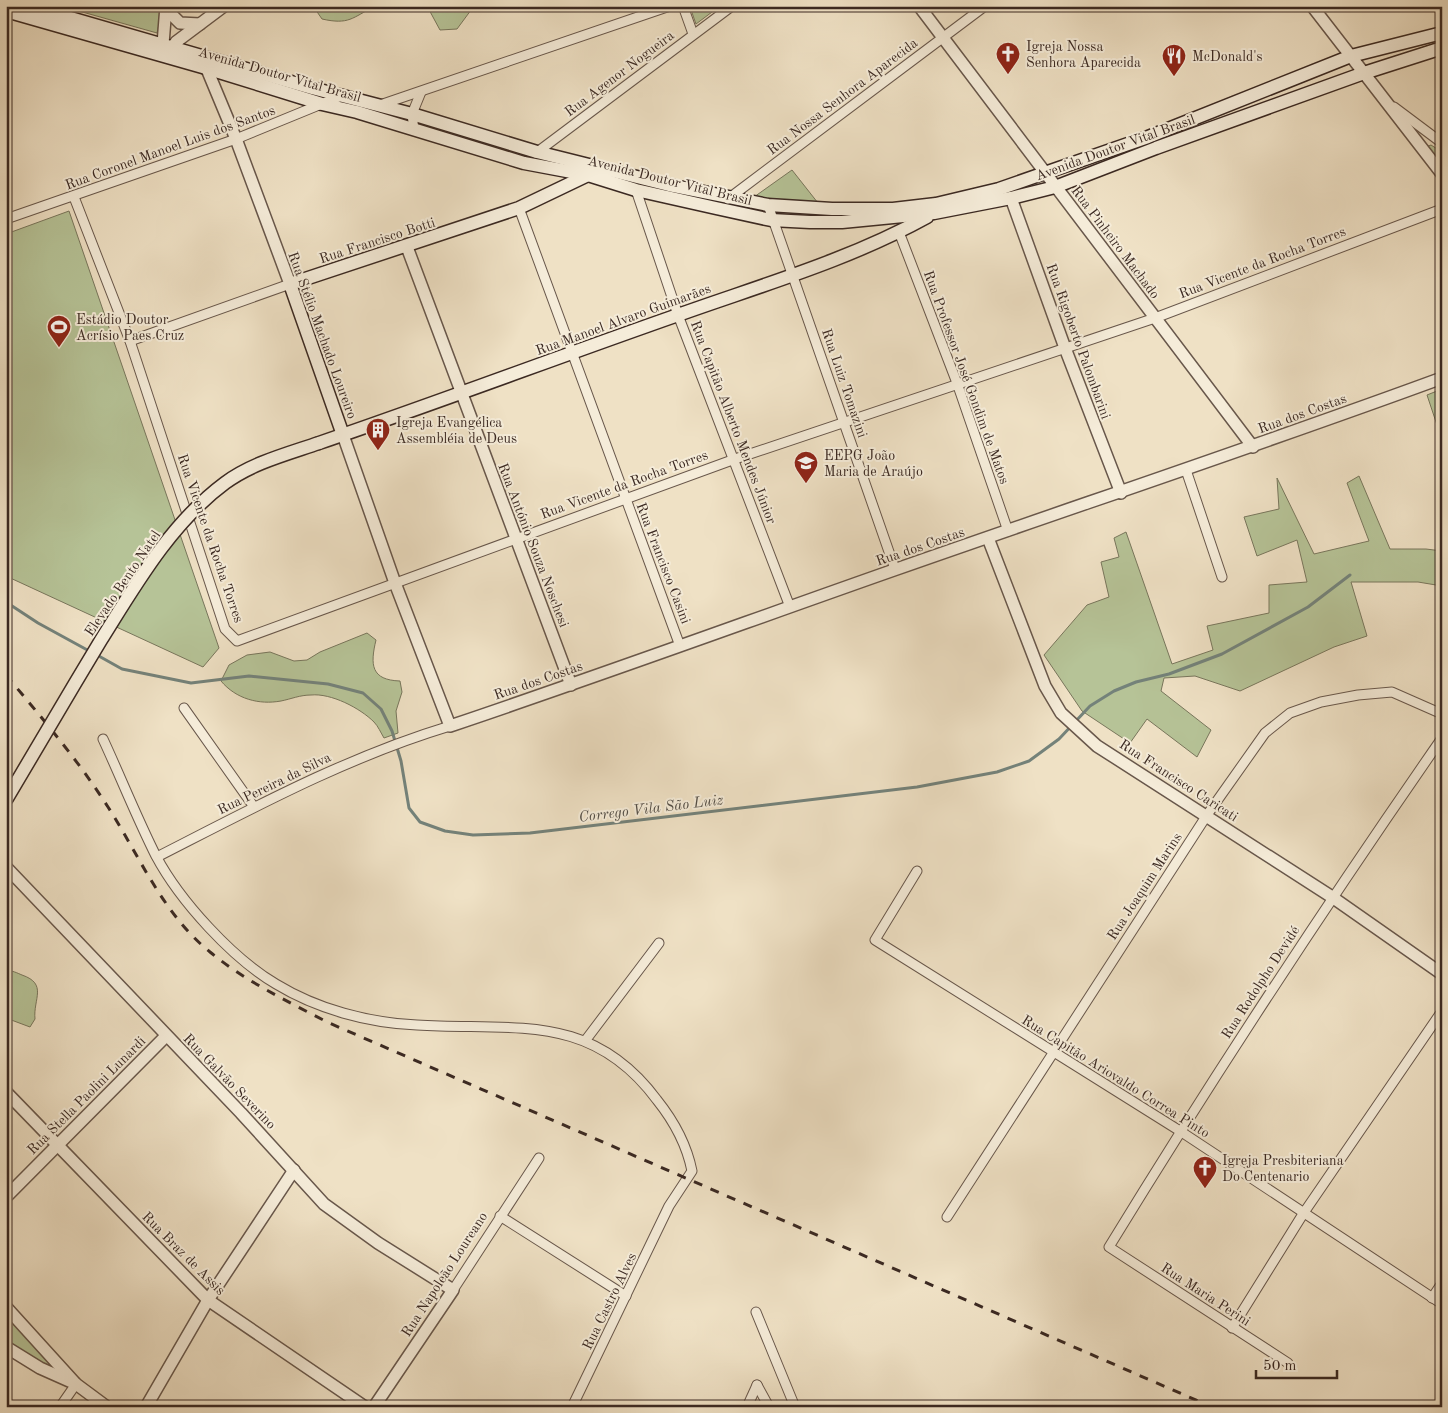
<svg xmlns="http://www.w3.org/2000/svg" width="1448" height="1413" viewBox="0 0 1448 1413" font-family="'Old Standard TT',serif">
	<rect width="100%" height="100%" fill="#efe1c5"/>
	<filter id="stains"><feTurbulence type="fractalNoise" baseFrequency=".004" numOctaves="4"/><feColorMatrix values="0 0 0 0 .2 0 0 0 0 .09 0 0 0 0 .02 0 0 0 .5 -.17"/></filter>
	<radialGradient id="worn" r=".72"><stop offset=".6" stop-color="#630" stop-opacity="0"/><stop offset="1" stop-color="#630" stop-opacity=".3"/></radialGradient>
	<!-- green -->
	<g fill="#b6c397" stroke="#78765c">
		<polygon points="61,6 163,6 157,33"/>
		<path d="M313 6H375C352 18 349 25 322 19Z"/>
		<polygon points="427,6 474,6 457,29 440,30"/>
		<polygon points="693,6 720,6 696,24 690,7"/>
		<polygon points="1431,145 1442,152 1442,167 1426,147"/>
		<polygon points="792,170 818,203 754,197"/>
		<polygon points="69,211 219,648 203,667 6,576 6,234"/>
		<polygon points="1442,389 1442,440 1427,395"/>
		<polygon points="1359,476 1390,549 1426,549 1442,551 1442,586 1418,582 1351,582 1367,636 1334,647 1240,691 1195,676 1164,678 1161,691 1211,730 1197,757 1147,719 1130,743 1082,711 1044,655 1087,605 1109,597 1101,562 1119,557 1114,538 1126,532 1172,664 1213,650 1207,626 1269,613 1269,585 1307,582 1297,540 1257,556 1244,517 1279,509 1277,478 1314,554 1369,541 1347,483"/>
		<path d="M367 633 376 640C370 665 371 680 400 681L402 692 396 711 398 733 384 738C381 733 378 726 374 722 360 708 331 693 311 695 300 695 291 699 281 701 259 705 236 699 221 681L229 665 247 655 270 652 294 661 307 660 320 652Z"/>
		<path d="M6 971C12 970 17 973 22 975 48 984 33 999 35 1019L30 1027 6 1018Z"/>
		<polygon points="6,1314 61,1372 6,1344"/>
	</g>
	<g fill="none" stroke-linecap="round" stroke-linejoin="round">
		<!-- stream -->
		<g stroke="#74827a" stroke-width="3">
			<polyline points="6,602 38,623 91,652"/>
			<polyline points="97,655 122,669 191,683 249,676 328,684 363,693 381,709 392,731 401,761 409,808 420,822 445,831 473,835 530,833 917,787 997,772 1029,761 1059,739 1090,706 1114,691 1136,682 1169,674 1222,654 1308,607 1350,575"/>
		</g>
		<defs>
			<g id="minor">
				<polyline points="683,6 693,34"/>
				<polyline points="380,105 670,6"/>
				<polyline points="1394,107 1442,143"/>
				<polyline points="414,130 412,114 421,92"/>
				<polyline points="536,153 732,6"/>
				<polyline points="636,190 678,315 790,607"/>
				<polyline points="74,197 130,341 225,629 237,641 735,459 1155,318 1442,209"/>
				<polyline points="728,199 985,6"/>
				<polyline points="768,205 895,569"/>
				<polyline points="519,208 680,646"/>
				<polyline points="6,219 236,139 341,96"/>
				<polyline points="899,232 957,383 1008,531"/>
				<polyline points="130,341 290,284"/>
				<polyline points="1186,470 1222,577"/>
				<polyline points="184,708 254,807"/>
				<path d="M103 739C121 778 137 818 156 856 180 901 232 958 276 984 317 1009 368 1023 417 1025 514 1031 591 1011 657 1100 673 1120 687 1146 692 1171L669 1206 572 1407"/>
				<path d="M157 857C253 808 347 757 450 726"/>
				<polyline points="917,871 875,940 1180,1131 1442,1304"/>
				<polyline points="585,1041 659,943"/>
				<polyline points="500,1216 626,1296"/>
				<polyline points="947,1217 1207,815 1265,733 1290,713 1321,702 1358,695 1392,692 1442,714"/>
				<polyline points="453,1290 539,1158"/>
				<polyline points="1432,1298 1442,1283"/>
				<polyline points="756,1312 795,1407"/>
				<polyline points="1232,1328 1303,1214 1442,1011"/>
				<path d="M1288 1363 1109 1247C1215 1074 1326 905 1442 738"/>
				<polyline points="757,1385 769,1407"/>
				<polyline points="60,1407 76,1384"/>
				<polyline points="747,1407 757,1385"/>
			</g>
			<g id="tertiary">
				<polyline points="919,6 1253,447"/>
				<polyline points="1312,6 1442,174"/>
				<polyline points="165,8 180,23 200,24"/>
				<polyline points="165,52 163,44 166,6"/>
				<polyline points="173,54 173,46 176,42 224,6"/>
				<polyline points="204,62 236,139 290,284"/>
				<polyline points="1011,198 1065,348 1121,493"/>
				<polyline points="407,247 571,685"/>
				<path d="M343 435 395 583 450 726C599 676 746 622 894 570 1076 506 1260 445 1442 378"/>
				<polyline points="988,538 1045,686 1061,713 1097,746 1332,897 1442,974"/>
				<polyline points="6,867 241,1113 324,1204 378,1243 453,1290 374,1407"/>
				<polyline points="6,1092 208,1300 365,1407"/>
				<polyline points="6,1197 166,1036"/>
				<polyline points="6,1307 75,1383"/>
				<polyline points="6,1347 40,1368 76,1384 107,1407"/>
				<polyline points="146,1407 208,1300 294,1170"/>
			</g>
			<g id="secondary">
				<polyline points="29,6 312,88 412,114 537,152 669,185 768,205 832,209 893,209 936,204 999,189 1148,137 1351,56 1442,33"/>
				<polyline points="6,11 206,68 322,104 357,112 524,163 588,175 636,190 716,208 771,220 810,222 842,222 934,213 1011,198 1055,187 1156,148 1364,73 1442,48"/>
				<polyline points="343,435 290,284 519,208 590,174"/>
				<path d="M319 443C439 402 558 357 678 315 762 285 849 260 927 217"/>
			</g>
		</defs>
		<!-- minor casing -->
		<use href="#minor" stroke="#68574b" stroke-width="11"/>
		<!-- tertiary casing -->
		<use href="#tertiary" stroke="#68574b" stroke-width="14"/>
		<!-- secondary casing -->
		<use href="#secondary" stroke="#3b2922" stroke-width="15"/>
		<!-- minor -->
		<use href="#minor" stroke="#f5ecd9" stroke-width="9"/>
		<!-- tertiary -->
		<use href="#tertiary" stroke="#f5ecd9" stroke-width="11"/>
		<!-- secondary -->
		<use href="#secondary" stroke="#f5ecd9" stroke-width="12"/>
		<!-- rail -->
		<path stroke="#3b2922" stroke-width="3" stroke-dasharray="9 9" stroke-linecap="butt" d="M6 675C42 718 78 760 108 807 140 857 163 914 210 952 245 981 287 1001 327 1022L1212 1407"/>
		<defs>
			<path id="secondary-bridge" d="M6 800C38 746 69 693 101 640 136 584 171 523 225 483 252 463 287 454 319 443"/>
		</defs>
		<!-- secondary-bridge casing -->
		<use href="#secondary-bridge" stroke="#3b2922" stroke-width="15" stroke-linecap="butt"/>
		<!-- secondary-bridge -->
		<use href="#secondary-bridge" stroke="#f5ecd9" stroke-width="12"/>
	</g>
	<!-- icons -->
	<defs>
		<symbol id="church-pin" viewBox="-11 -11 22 30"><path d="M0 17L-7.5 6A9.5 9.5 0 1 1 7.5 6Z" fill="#8f2418" stroke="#f5ecd9"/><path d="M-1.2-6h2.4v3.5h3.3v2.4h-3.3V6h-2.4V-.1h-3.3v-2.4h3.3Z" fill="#fff"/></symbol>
		<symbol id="restaurant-pin" viewBox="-11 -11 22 30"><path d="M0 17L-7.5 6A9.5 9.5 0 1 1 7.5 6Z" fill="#8f2418" stroke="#f5ecd9"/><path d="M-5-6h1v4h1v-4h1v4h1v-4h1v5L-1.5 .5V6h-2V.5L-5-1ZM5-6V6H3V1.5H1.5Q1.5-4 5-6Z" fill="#fff"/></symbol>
		<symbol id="stadium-pin" viewBox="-11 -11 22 30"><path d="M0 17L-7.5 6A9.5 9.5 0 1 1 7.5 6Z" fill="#8f2418" stroke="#f5ecd9"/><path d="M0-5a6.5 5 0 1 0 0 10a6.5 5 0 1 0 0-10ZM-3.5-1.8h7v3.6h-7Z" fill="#fff"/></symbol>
		<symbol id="building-pin" viewBox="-11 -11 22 30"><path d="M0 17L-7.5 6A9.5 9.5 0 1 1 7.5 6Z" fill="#8f2418" stroke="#f5ecd9"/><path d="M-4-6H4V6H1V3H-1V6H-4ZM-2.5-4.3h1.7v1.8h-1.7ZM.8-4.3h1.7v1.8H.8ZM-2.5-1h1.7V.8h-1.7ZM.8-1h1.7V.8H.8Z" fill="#fff"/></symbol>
		<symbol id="school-pin" viewBox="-11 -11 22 30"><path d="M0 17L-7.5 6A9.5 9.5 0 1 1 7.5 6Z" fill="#8f2418" stroke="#f5ecd9"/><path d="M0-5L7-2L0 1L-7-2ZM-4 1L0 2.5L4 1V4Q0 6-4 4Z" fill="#fff"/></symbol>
	</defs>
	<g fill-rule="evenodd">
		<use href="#church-pin" x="994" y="40" width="28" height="38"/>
		<use href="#restaurant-pin" x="1160" y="42" width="28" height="38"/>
		<use href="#stadium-pin" x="45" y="313" width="28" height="38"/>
		<use href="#building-pin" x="364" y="416" width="28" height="38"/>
		<use href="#school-pin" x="792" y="449" width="28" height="38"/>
		<use href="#church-pin" x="1191" y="1154" width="28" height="38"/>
	</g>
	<g text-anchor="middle" stroke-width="4" stroke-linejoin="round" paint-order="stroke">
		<!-- poi labels -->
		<g font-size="14" fill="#3b2922" stroke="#f5ecd9" text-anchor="start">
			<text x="1026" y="51">Igreja Nossa<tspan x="1026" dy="16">Senhora Aparecida</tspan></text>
			<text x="1192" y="61">McDonald's</text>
			<text x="76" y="324">Estádio Doutor<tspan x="76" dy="16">Acrísio Paes Cruz</tspan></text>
			<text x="396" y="427">Igreja Evangélica<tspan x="396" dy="16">Assembléia de Deus</tspan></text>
			<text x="824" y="460">EEPG João<tspan x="824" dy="16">Maria de Araújo</tspan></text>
			<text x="1222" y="1165">Igreja Presbiteriana<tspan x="1222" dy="16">Do Centenario</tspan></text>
		</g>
		<!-- street labels -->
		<g font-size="14" fill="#3b2922" stroke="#f5ecd9">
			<text transform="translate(619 73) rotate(-37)" y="5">Rua Agenor Nogueira</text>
			<text transform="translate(280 74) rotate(16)" y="5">Avenida Doutor Vital Brasil</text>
			<text transform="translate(842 96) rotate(-37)" y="5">Rua Nossa Senhora Aparecida</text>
			<text transform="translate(170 147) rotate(-20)" y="5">Rua Coronel Manoel Luis dos Santos</text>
			<text transform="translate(1115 147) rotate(-20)" y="5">Avenida Doutor Vital Brasil</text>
			<text transform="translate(670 180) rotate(14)" y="5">Avenida Doutor Vital Brasil</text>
			<text transform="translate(377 240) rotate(-18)" y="5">Rua Francisco Botti</text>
			<text transform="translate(1116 242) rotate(53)" y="5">Rua Pinheiro Machado</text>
			<text transform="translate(1262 262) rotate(-21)" y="5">Rua Vicente da Rocha Torres</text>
			<text transform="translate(623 319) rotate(-20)" y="5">Rua Manoel Alvaro Guimarães</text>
			<text transform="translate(323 335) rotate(70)" y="5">Rua Stélio Machado Loureiro</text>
			<text transform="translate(1079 341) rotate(70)" y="5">Rua Rigoberto Palombarini</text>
			<text transform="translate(967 377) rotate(70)" y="5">Rua Professor José Gondim de Matos</text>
			<text transform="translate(845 383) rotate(71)" y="5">Rua Luiz Tomazini</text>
			<text transform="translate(1302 413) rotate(-20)" y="5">Rua dos Costas</text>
			<text transform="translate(734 422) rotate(69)" y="5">Rua Capitão Alberto Mendes Júnior</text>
			<text transform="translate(624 484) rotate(-20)" y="5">Rua Vicente da Rocha Torres</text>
			<text transform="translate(211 538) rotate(71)" y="5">Rua Vicente da Rocha Torres</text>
			<text transform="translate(534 545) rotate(69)" y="5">Rua António Souza Noschesi</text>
			<text transform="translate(920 546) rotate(-19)" y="5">Rua dos Costas</text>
			<text transform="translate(664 563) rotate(69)" y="5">Rua Francisco Casini</text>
			<text transform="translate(122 583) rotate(-56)" y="5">Elevado Bento Natel</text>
			<text transform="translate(538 680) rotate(-19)" y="5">Rua dos Costas</text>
			<text transform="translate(1179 780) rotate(33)" y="5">Rua Francisco Caricati</text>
			<text transform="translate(274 783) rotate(-26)" y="5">Rua Pereira da Silva</text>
			<text transform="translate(1144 886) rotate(-57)" y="5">Rua Joaquim Marins</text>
			<text transform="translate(1260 982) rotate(-57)" y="5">Rua Rodolpho Devidé</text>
			<text transform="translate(1116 1076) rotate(32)" y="5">Rua Capitão Ariovaldo Correa Pinto</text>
			<text transform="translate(230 1081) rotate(46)" y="5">Rua Galvão Severino</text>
			<text transform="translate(86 1095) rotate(-45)" y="5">Rua Stella Paolini Lunardi</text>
			<text transform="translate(184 1253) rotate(45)" y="5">Rua Braz de Assis</text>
			<text transform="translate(444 1274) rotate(-57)" y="5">Rua Napoleão Loureano</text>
			<text transform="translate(1206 1294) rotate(33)" y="5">Rua Maria Perini</text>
			<text transform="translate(609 1301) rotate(-64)" y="5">Rua Castro Alves</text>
		</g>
		<!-- water labels -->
		<g font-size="15" font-style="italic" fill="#534e47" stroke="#f5ecd9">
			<text transform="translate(651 808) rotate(-7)" y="5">Corrego Vila São Luiz</text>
		</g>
	</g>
	<!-- margin -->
	<rect width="1448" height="1413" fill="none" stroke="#efe1c5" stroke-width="25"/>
	<rect x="8" y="8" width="1433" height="1398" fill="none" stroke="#3b2922" stroke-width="2.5"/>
	<rect x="12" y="12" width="1423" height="1388" fill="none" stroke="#3b2922"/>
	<!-- scale -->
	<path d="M1256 1370v8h81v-8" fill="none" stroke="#3b2922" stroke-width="2.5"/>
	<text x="1263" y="1370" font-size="15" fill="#3b2922" stroke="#f5ecd9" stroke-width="4" paint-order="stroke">50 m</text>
	<rect width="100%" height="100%" filter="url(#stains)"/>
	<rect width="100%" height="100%" fill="url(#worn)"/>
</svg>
